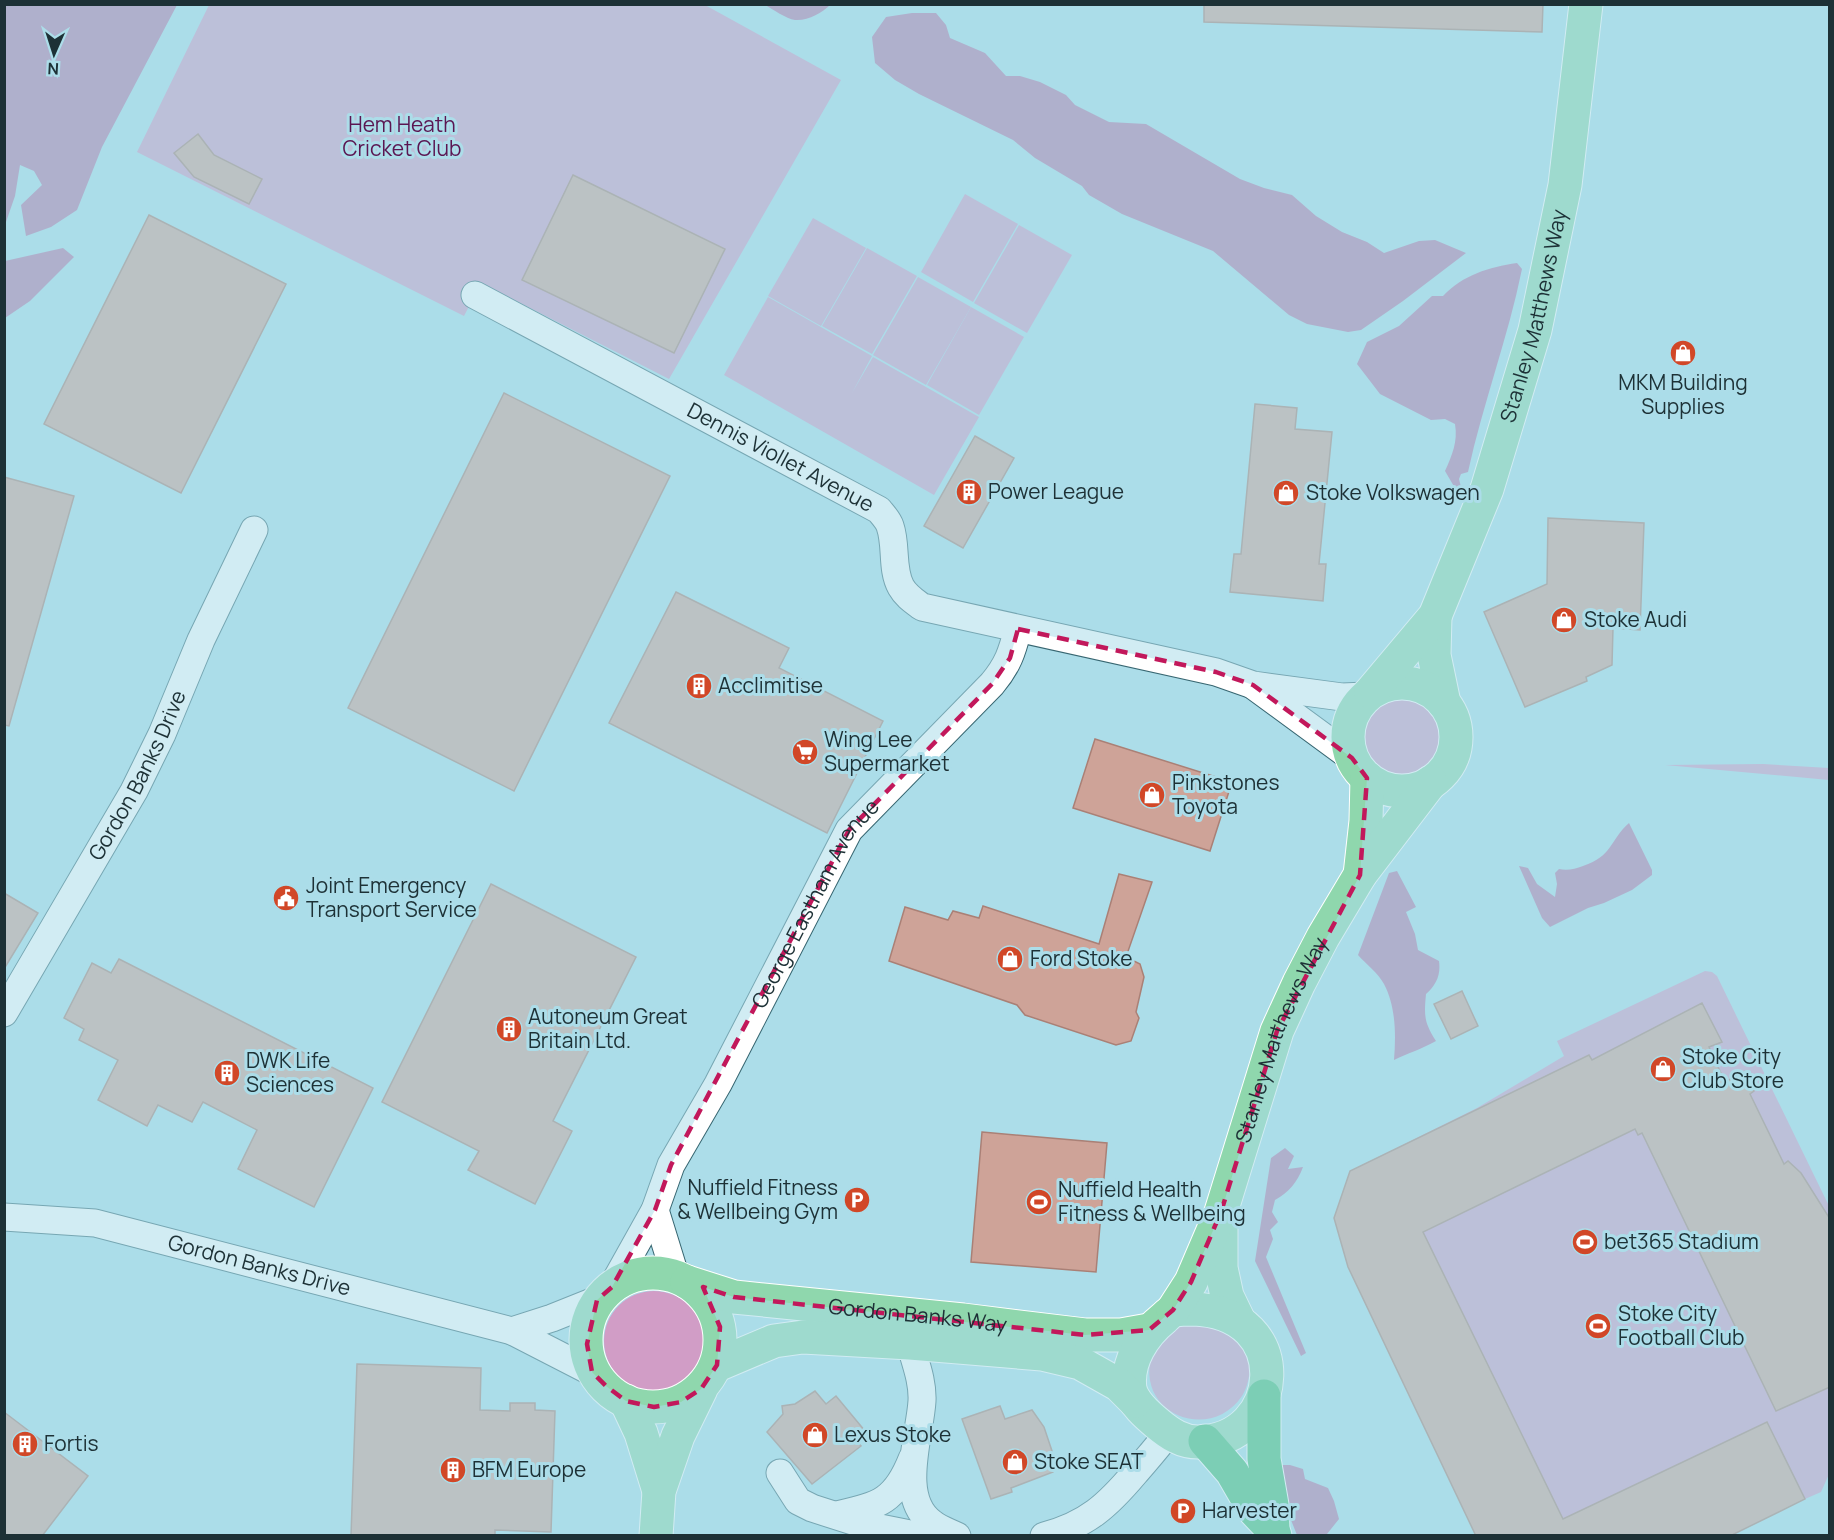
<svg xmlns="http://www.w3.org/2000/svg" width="1834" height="1540" viewBox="0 0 1834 1540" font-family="Manrope,sans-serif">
	<rect width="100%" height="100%" fill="#acdde9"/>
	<!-- green -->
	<g fill="#d19dc6">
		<polygon points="209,5 705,5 841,80 669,379 481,283 464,316 137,152"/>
		<polygon points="965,194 1018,224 973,302 921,272"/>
		<polygon points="813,218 866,248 821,326 768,296"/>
		<polygon points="1019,225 1072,255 1027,333 974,303"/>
		<polygon points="867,248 917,276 872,354 822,326"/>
		<polygon points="918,277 971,307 926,385 873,355"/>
		<polygon points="768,297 872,356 852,393 873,357 979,417 934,495 724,375"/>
		<polygon points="971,307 1024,337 979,415 927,385"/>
		<circle cx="1401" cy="739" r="42"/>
		<polygon points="1763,764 1829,768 1829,780 1665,765"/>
		<polygon points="1705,971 1712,972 1717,976 1829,1206 1830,1472 1821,1492 1805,1499 1476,1535 1348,1267 1334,1218 1350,1171 1477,1108 1564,1056 1557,1041"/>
		<circle cx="654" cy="1341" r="50"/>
		<path d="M1189 1321 1233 1333C1238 1341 1246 1352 1249 1361 1251 1372 1248 1387 1242 1396 1212 1441 1141 1417 1150 1362 1153 1343 1171 1328 1189 1321Z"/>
	</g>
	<!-- forest -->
	<g fill="#b47ba9">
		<polygon points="5,4 177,5 102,147 77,210 51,227 26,236 21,205 42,185 34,171 20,165 15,196 6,222 5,238"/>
		<path d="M765 5H830C822 13 808 21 795 20 786 19 773 9 765 5Z"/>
		<polygon points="912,13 936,13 946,25 950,38 985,53 1006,76 1020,76 1040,82 1066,95 1075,105 1109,122 1146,124 1240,179 1264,188 1292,195 1316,216 1342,232 1367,242 1384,253 1419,241 1435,240 1466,253 1403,301 1361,330 1348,332 1307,324 1289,315 1213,251 1122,214 1089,195 1082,186 1035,158 1013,140 919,94 895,80 875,63 872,37 886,17"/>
		<polygon points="63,248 74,257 30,301 5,318 5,261"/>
		<path d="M1517 263 1522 269C1508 338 1483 403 1468 472L1461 474 1459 479 1463 495H1459L1445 471C1452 455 1458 442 1455 424L1445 419 1431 420 1380 394 1357 364 1367 342 1399 326 1432 296H1443C1463 275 1489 267 1517 263Z"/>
		<path d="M1629 823 1652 870V875L1632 890 1604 903 1588 908 1550 927 1542 918 1519 866 1528 868 1537 884 1555 897 1557 884 1555 873 1559 869C1567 871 1575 869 1583 866 1613 856 1609 841 1629 823Z"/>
		<path d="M1397 871 1416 907 1406 912 1415 934 1418 950 1439 961C1441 975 1436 985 1426 994 1424 1016 1424 1022 1436 1041 1422 1049 1408 1053 1394 1060 1396 1035 1396 1007 1384 984 1378 973 1366 964 1358 955L1389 873Z"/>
		<path d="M1285 1148 1294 1156 1288 1169 1303 1167C1297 1183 1289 1192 1275 1200L1272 1212 1278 1222 1270 1230 1273 1239 1266 1257 1306 1353 1301 1356 1255 1261 1271 1158Z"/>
		<polygon points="1280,1465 1290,1465 1303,1469 1305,1479 1328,1488 1334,1501 1339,1519 1327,1534 1297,1535 1289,1515"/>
	</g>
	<!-- building -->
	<g fill="#cea398" stroke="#aa8076" stroke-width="1.5">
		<polygon points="1204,4 1543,4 1542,32 1204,22"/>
		<polygon points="198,134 214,155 262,179 249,204 194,177 174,153"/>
		<polygon points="573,175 725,249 674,353 522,280"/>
		<polygon points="149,215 286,284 181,493 44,424"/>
		<polygon points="504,393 670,476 514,791 348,708"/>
		<polygon points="1255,404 1297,408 1295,429 1332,432 1319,564 1326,564 1323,601 1230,592 1234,554 1241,554"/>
		<polygon points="975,436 1014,458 963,548 924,526"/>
		<polygon points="4,477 74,496 9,726 4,725"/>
		<polygon points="1548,518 1644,523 1640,630 1613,628 1612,665 1586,677 1587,681 1525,707 1484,612 1547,584"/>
		<polygon points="676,592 789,648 779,668 883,721 827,833 609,723"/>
		<polygon points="1095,739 1232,782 1210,851 1073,808"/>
		<polygon points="1119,874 1152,882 1126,957 1140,964 1144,977 1136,1012 1139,1018 1131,1041 1116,1045 1025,1015 1017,1005 889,961 905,907 948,920 953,911 979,918 983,906 1099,944"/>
		<polygon points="491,884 636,957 553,1121 572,1131 535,1204 468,1170 479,1151 382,1102"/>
		<polygon points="4,893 38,913 4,969"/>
		<polygon points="119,959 373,1088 314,1207 238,1169 257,1130 203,1102 192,1122 158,1105 147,1126 98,1100 118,1060 79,1040 84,1029 64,1018 92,963 111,973"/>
		<polygon points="1462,991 1478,1026 1451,1039 1434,1004"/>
		<polygon points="1702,1003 1722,1042 1709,1047 1725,1082 1745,1071 1754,1091 1750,1094 1784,1164 1788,1161 1801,1173 1830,1219 1830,1387 1776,1411 1642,1133 1638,1135 1635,1129 1423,1232 1563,1519 1767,1422 1805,1499 1730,1536 1476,1536 1348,1267 1334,1218 1350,1171 1589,1055 1592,1060"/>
		<polygon points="982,1132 1107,1143 1096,1272 971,1262"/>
		<polygon points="357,1364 481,1368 480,1410 510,1411 510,1403 535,1403 535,1410 555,1411 551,1532 495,1530 495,1536 351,1536"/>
		<polygon points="815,1391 826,1404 836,1396 865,1431 855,1439 861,1446 812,1484 767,1432 783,1414 782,1406 795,1404"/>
		<polygon points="1000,1406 1005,1419 1032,1410 1044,1427 1052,1451 1053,1472 1011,1488 1012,1492 991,1499 962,1419"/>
		<polygon points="4,1412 88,1476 42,1536 4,1536"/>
	</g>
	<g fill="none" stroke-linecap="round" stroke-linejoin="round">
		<defs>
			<g id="minor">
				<path id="s1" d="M475 295 879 510C883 515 888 520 890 526 897 546 891 569 901 587 906 596 914 601 922 607L1216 672 1253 685 1342 697 1366 696"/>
				<polyline points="1254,686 1352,758"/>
				<path id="s2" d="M4 1013 134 791 162 734 201 640 254 530"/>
				<polyline points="655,1210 676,1278"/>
				<path id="s3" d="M4 1217 95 1223 512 1331 592 1372"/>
				<path id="s4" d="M612 1287 655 1210 671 1165 718 1084 849 830 992 684C1008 665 1012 652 1018 629"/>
				<polyline points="512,1331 552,1318 597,1300"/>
				<path d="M910 1343C915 1362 923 1381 922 1401 920 1436 897 1498 932 1523 939 1529 949 1532 957 1536"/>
				<polyline points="780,1473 798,1501 812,1508 865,1525 920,1536"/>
				<path d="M837 1515C879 1505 895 1502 912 1459"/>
				<path d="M1044 1536C1087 1525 1108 1505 1135 1473 1146 1460 1158 1447 1168 1433"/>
			</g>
			<g id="major">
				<polyline points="1435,616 1434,655 1444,703"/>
				<circle cx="1402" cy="737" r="54"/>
				<path id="s5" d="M1371 692 1435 616 1487 489 1535 330 1565 185 1586 4"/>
				<polyline points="1360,875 1366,821 1367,778"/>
				<polyline points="1221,1224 1221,1268 1227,1296 1239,1321"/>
				<circle cx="653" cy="1340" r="67"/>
				<path id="s6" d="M687 1282 734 1297 963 1320 1085 1335H1121L1149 1330"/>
				<path d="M1193 1309C1297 1312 1284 1441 1198 1442 1182 1442 1170 1434 1158 1424 1147 1415 1133 1403 1130 1389 1126 1361 1144 1334 1164 1318 1167 1315 1171 1311 1175 1310 1180 1309 1187 1309 1193 1309Z"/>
				<path id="s7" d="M1173 1310 1191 1282 1221 1212 1277 1031 1299 983 1323 937 1360 875 1431 782"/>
				<polyline points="717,1365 774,1341 803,1337 910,1343 1042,1354 1080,1363 1119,1385 1135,1401"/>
				<polyline points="626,1401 641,1433 659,1491"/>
				<polyline points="656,1536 659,1491 678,1436 701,1389"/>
			</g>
			<g id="highway">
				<polyline points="1264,1396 1264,1459 1272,1505 1273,1530 1275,1536"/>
				<polyline points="1205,1441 1232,1472 1254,1510 1273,1530"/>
			</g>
		</defs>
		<!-- minor casing -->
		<use href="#minor" stroke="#376671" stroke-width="29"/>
		<!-- major casing -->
		<use href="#major" stroke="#fff" stroke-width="35"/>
		<!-- highway casing -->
		<use href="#highway" stroke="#fff" stroke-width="35"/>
		<!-- minor -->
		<use href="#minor" stroke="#fff" stroke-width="27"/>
		<!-- major -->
		<use href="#major" stroke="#8fd7ad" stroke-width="33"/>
		<!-- highway -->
		<use href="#highway" stroke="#44bd77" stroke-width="33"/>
	</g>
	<!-- marked area -->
	<path d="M0 0H1834V1540H0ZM1018 629 1216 672 1253 685 1352 758 1367 778 1360 875 1277 1031 1221 1212 1191 1282 1173 1310 1149 1330 1085 1335 734 1297 703 1287 720 1327 717 1365 701 1389 681 1402 654 1407 626 1401 606 1386 592 1372 587 1344 597 1300 612 1287 655 1210 671 1165 849 830 992 684 1010 658Z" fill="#acdde9" fill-opacity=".55" fill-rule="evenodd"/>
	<path fill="none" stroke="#c2185b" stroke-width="4.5" stroke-dasharray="12 8" stroke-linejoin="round" d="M1018 629 1216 672 1253 685 1352 758 1367 778 1360 875 1277 1031 1221 1212 1191 1282 1173 1310 1149 1330 1085 1335 734 1297 703 1287 720 1327 717 1365 701 1389 681 1402 654 1407 626 1401 606 1386 592 1372 587 1344 597 1300 612 1287 655 1210 671 1165 849 830 992 684 1010 658Z"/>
	<!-- icons -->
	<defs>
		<symbol id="shop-disc" viewBox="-11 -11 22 22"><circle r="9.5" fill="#d14727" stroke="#acdde9"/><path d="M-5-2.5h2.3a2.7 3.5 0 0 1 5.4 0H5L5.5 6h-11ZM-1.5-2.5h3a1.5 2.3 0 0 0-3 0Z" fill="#fff"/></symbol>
		<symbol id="building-disc" viewBox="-11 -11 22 22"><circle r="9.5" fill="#d14727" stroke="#acdde9"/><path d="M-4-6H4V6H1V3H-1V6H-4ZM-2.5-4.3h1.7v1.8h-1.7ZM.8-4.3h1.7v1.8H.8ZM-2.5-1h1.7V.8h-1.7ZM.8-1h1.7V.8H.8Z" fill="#fff"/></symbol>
		<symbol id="supermarket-disc" viewBox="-11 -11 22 22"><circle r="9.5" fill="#d14727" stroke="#acdde9"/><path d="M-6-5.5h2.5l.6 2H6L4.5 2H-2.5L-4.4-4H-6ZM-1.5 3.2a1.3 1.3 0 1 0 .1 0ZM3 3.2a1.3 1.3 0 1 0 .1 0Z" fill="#fff"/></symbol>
		<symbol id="civic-disc" viewBox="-11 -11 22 22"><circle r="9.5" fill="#d14727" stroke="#acdde9"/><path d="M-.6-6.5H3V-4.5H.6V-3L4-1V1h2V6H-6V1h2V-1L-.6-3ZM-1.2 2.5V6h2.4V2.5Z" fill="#fff"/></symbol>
		<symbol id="parking-disc" viewBox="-11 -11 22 22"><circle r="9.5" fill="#d14727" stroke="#acdde9"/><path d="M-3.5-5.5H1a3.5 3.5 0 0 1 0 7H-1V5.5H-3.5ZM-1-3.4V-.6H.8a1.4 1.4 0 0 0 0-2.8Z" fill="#fff"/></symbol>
		<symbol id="stadium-disc" viewBox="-11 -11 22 22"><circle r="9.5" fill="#d14727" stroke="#acdde9"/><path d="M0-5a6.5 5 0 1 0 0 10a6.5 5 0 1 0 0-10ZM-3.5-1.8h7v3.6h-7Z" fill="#fff"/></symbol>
	</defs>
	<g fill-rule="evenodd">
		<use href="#shop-disc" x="1668" y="338" width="30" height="30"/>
		<use href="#building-disc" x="954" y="477" width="30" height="30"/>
		<use href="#shop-disc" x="1271" y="478" width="30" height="30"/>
		<use href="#shop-disc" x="1549" y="605" width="30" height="30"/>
		<use href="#building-disc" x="684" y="671" width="30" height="30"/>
		<use href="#supermarket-disc" x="790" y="737" width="30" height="30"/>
		<use href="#shop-disc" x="1137" y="780" width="30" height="30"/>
		<use href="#civic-disc" x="271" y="883" width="30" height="30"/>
		<use href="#shop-disc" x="995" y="944" width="30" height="30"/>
		<use href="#building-disc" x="494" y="1014" width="30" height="30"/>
		<use href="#shop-disc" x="1648" y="1054" width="30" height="30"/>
		<use href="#building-disc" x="212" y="1058" width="30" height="30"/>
		<use href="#parking-disc" x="842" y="1185" width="30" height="30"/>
		<use href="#stadium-disc" x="1024" y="1187" width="30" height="30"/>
		<use href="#stadium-disc" x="1570" y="1227" width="30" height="30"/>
		<use href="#stadium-disc" x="1583" y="1311" width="30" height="30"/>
		<use href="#shop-disc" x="800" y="1420" width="30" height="30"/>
		<use href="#building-disc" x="10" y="1429" width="30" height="30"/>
		<use href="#shop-disc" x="1000" y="1447" width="30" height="30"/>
		<use href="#building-disc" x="438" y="1455" width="30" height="30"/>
		<use href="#parking-disc" x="1168" y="1496" width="30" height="30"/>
	</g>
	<g text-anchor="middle" stroke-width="6" stroke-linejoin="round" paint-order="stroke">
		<!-- park labels -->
		<g font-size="21" fill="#5b1652" stroke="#acdde9">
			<text x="402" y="132">Hem Heath<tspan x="402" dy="24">Cricket Club</tspan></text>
		</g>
		<!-- street labels -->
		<g font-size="21" fill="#1d3136" stroke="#acdde9">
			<text dy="7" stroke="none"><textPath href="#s5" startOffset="416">Stanley Matthews Way</textPath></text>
			<text dy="7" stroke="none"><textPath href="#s1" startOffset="346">Dennis Viollet Avenue</textPath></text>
			<text dy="7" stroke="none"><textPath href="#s2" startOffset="273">Gordon Banks Drive</textPath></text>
			<text dy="7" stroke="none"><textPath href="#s4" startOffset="435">George Eastham Avenue</textPath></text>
			<text dy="7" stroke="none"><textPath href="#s7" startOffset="292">Stanley Matthews Way</textPath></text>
			<text dy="7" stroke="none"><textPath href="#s3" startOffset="261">Gordon Banks Drive</textPath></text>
			<text dy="7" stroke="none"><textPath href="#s6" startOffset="234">Gordon Banks Way</textPath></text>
		</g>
		<!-- poi labels -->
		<g font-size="21" fill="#1d3136" stroke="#acdde9" text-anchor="start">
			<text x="1683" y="390" text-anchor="middle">MKM Building<tspan x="1683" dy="24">Supplies</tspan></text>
			<text x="988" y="499">Power League</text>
			<text x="1306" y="500">Stoke Volkswagen</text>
			<text x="1584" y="627">Stoke Audi</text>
			<text x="718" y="693">Acclimitise</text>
			<text x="824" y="747">Wing Lee<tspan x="824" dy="24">Supermarket</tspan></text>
			<text x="1172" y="790">Pinkstones<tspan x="1172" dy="24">Toyota</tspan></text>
			<text x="306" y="893">Joint Emergency<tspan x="306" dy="24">Transport Service</tspan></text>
			<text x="1030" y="966">Ford Stoke</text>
			<text x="528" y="1024">Autoneum Great<tspan x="528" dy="24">Britain Ltd.</tspan></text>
			<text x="1682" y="1064">Stoke City<tspan x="1682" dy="24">Club Store</tspan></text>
			<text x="246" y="1068">DWK Life<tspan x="246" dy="24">Sciences</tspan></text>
			<text x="838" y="1195" text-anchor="end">Nuffield Fitness<tspan x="838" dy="24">&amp; Wellbeing Gym</tspan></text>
			<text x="1058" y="1197">Nuffield Health<tspan x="1058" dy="24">Fitness &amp; Wellbeing</tspan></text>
			<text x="1604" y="1249">bet365 Stadium</text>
			<text x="1618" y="1321">Stoke City<tspan x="1618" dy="24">Football Club</tspan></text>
			<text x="834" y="1442">Lexus Stoke</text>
			<text x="44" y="1451">Fortis</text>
			<text x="1034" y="1469">Stoke SEAT</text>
			<text x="472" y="1477">BFM Europe</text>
			<text x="1202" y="1518">Harvester</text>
		</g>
	</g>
	<!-- border -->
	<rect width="1834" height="1540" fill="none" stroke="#1d3136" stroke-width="12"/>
	<!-- north arrow -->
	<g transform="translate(54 54) rotate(183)" stroke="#acdde9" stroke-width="4.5" paint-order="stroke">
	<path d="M0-4.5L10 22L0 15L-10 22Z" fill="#1d3136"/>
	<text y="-9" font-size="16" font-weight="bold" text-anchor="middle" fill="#1d3136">N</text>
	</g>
</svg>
